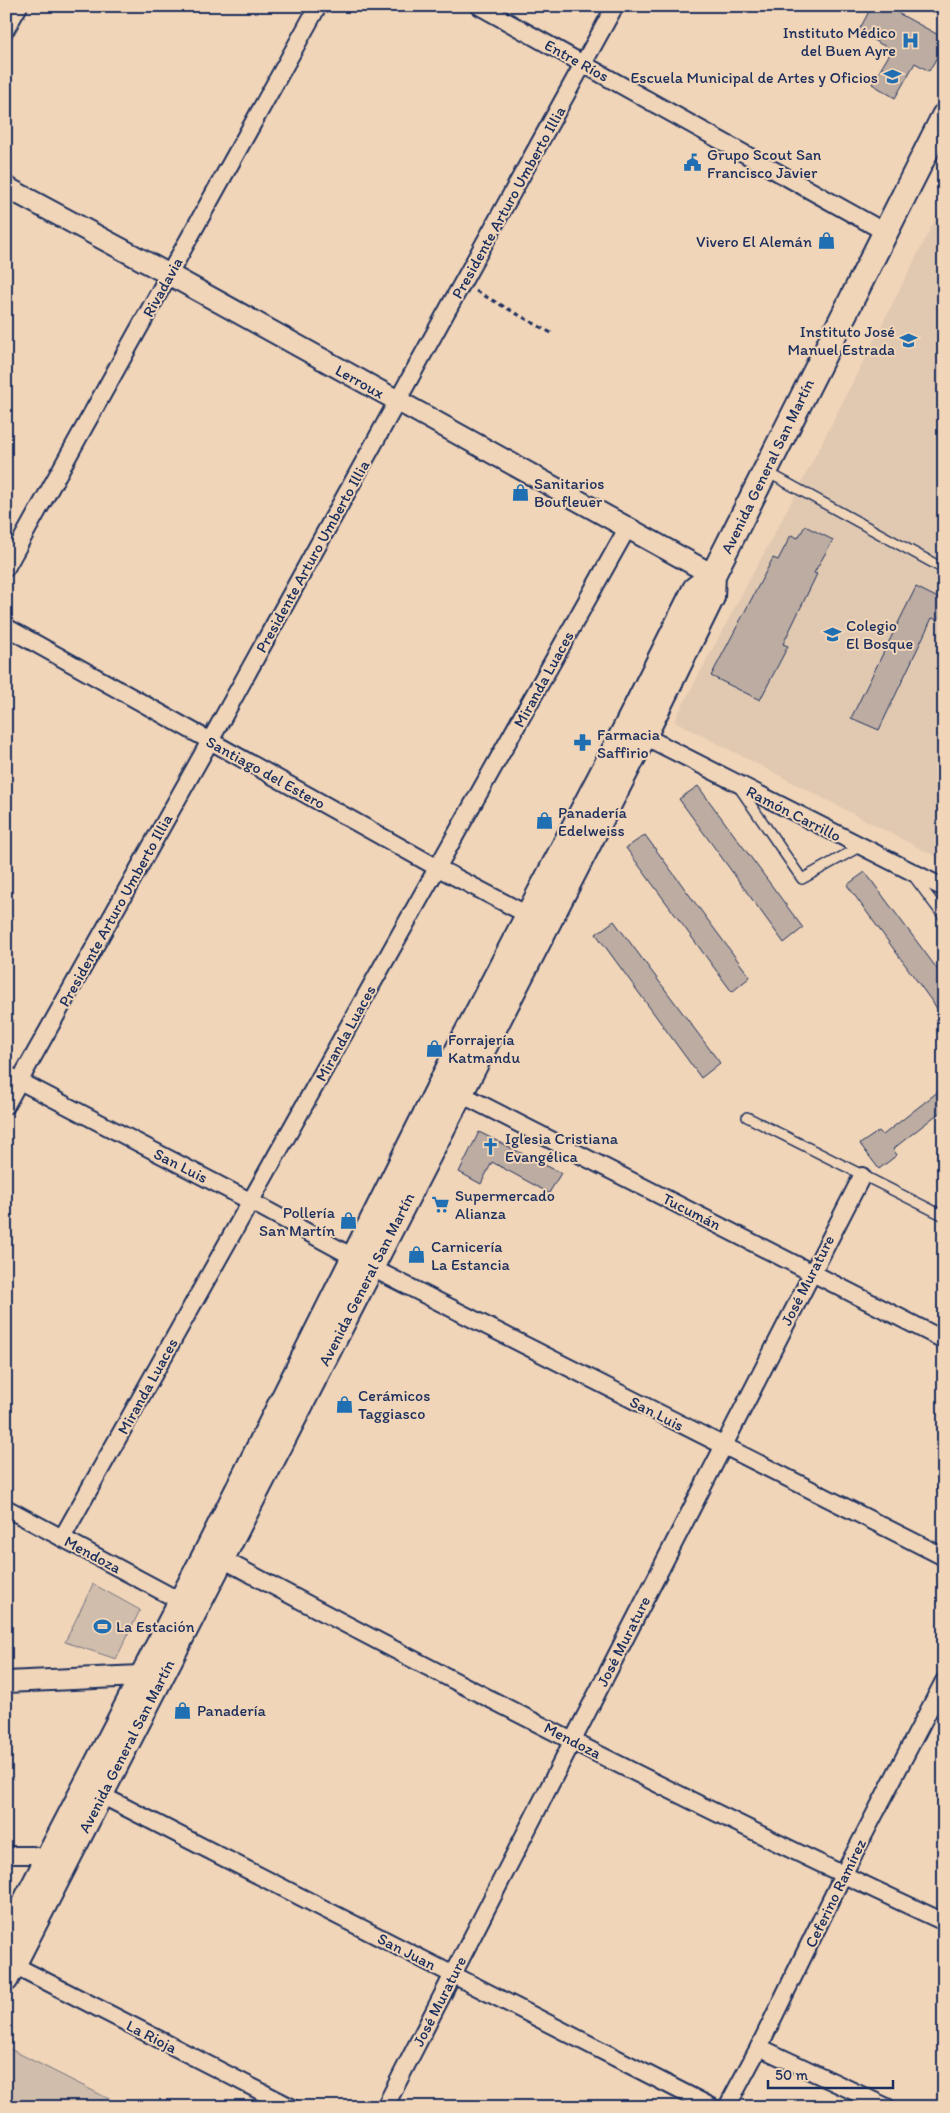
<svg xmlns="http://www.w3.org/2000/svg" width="950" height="2113" viewBox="0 0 950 2113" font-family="Itim,sans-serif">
	<rect width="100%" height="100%" fill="#f1d5b8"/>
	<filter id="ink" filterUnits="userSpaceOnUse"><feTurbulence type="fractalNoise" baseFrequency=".02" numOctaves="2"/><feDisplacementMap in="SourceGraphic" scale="10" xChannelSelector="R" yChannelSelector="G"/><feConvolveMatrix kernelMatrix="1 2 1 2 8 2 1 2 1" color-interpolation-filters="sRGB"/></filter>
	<g filter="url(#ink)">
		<!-- built -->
		<polygon fill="#e1c9b1" points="944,202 944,861 674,721 804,478"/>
		<!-- green -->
		<g fill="#d1bdab" stroke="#767684">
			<polygon points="93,1584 140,1610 116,1659 65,1642"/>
			<polygon points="6,2047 125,2107 23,2107 6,2098"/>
		</g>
		<!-- building -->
		<g fill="#bcaca2" stroke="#1b2f5e">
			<polygon points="872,6 885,6 944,38 944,45 929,71 915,63 895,98 872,84 892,50 858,32"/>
			<polygon points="805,526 833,540 814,573 817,574 783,644 788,646 760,700 711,676 773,558 778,560 791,535 798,538"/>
			<polygon points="916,587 944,601 944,609 938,620 932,618 879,730 851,718"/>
			<polygon points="698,786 803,928 784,943 679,799"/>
			<polygon points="645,835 750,977 732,992 626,848"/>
			<polygon points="865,872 944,978 944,1018 847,885"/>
			<polygon points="614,921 720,1063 701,1078 596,934"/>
			<polygon points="944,1087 944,1109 893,1149 897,1155 879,1169 860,1144 879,1131 883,1135"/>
			<polygon points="479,1132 561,1173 549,1193 492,1162 481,1184 459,1172"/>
		</g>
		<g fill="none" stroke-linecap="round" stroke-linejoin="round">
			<defs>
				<g id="service">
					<polyline points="767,472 944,569"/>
					<polyline points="738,786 802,879 861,846"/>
					<polyline points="914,877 944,917"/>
					<polyline points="747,1117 944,1216"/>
				</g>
				<g id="minor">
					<polyline points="479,6 885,232"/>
					<polyline points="6,29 19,6"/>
					<polyline points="6,568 318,6"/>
					<polyline points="6,627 438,868 528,915"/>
					<polyline points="644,736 944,888"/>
					<polyline points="6,1074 250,1201 355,1258"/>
					<polyline points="451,1089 944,1340"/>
					<polyline points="6,1105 210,741 615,6"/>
					<polyline points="372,1268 944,1557"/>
					<polyline points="6,1508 180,1601"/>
					<polyline points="62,1538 628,527"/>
					<path d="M213 1554C453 1682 697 1807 944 1922"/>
					<polyline points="101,1795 712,2107"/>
					<polyline points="6,1855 33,1855 46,1860"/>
					<polyline points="14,1965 291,2107"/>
					<polyline points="759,2047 887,2107"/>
					<polyline points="385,2107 862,1176"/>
					<polyline points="727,2107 759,2047 843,1875 944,1681"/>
				</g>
				<g id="tertiary">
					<polyline points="6,187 170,275 713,575"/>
					<polyline points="6,1682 140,1676 154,1678"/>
				</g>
				<g id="secondary">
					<polyline points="6,1939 207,1551 450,1065 624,731 695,589 713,575"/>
					<polyline points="6,1979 644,736 712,597 713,575 944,116"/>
				</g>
			</defs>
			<!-- service casing -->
			<use href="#service" stroke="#1b2f5e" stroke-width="12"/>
			<!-- minor casing -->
			<use href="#minor" stroke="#1b2f5e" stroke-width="20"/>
			<!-- tertiary casing -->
			<use href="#tertiary" stroke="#1b2f5e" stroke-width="24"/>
			<!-- secondary casing -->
			<use href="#secondary" stroke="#1b2f5e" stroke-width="28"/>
			<!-- path -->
			<polyline stroke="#1b2f5e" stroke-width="3" stroke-dasharray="5 4" stroke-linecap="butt" points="476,291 553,334"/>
			<!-- service -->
			<use href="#service" stroke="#f1d5b8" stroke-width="9"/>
			<!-- minor -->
			<use href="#minor" stroke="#f1d5b8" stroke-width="16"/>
			<!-- tertiary -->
			<use href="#tertiary" stroke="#f1d5b8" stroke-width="20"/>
			<!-- secondary -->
			<use href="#secondary" stroke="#f1d5b8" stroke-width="24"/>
		</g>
	</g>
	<!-- icons -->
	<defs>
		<symbol id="hospital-bare" viewBox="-9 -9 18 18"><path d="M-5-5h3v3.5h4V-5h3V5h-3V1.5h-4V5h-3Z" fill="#1f6fb2" stroke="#f1d5b8" stroke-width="2.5" paint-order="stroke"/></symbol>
		<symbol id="school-bare" viewBox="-9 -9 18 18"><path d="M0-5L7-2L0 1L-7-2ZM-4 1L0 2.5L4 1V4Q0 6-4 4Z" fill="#1f6fb2" stroke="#f1d5b8" stroke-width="2.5" paint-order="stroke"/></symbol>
		<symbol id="civic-bare" viewBox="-9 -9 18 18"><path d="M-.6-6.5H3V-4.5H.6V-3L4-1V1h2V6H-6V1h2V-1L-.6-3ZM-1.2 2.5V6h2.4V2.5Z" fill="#1f6fb2" stroke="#f1d5b8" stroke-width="2.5" paint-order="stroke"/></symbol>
		<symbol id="shop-bare" viewBox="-9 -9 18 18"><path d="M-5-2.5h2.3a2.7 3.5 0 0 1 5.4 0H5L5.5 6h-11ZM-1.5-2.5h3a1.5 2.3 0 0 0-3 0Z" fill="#1f6fb2" stroke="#f1d5b8" stroke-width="2.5" paint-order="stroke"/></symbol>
		<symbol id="pharmacy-bare" viewBox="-9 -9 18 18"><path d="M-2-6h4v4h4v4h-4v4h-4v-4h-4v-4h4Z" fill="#1f6fb2" stroke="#f1d5b8" stroke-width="2.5" paint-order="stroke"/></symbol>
		<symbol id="church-bare" viewBox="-9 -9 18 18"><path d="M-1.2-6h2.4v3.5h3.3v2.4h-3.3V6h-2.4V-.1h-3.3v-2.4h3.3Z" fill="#1f6fb2" stroke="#f1d5b8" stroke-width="2.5" paint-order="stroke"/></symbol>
		<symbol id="supermarket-bare" viewBox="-9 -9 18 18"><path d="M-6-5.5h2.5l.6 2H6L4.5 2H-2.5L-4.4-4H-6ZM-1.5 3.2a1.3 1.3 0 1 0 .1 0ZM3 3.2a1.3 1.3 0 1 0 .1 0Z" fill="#1f6fb2" stroke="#f1d5b8" stroke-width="2.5" paint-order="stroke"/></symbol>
		<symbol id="stadium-bare" viewBox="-9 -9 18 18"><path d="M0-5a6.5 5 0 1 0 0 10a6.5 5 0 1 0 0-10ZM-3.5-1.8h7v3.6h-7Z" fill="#1f6fb2" stroke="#f1d5b8" stroke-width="2.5" paint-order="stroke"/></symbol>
	</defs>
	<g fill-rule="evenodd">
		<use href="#hospital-bare" x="898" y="28" width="25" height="25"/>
		<use href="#school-bare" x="880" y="64" width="25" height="25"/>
		<use href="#civic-bare" x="680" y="150" width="25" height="25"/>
		<use href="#shop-bare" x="814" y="228" width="25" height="25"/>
		<use href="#school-bare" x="896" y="328" width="25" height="25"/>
		<use href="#shop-bare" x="508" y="480" width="25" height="25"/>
		<use href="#school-bare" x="820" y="622" width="25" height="25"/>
		<use href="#pharmacy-bare" x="570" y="730" width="25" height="25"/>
		<use href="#shop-bare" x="532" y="808" width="25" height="25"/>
		<use href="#shop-bare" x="422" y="1036" width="25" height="25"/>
		<use href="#church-bare" x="478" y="1134" width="25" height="25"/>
		<use href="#supermarket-bare" x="428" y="1192" width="25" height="25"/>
		<use href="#shop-bare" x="336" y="1208" width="25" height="25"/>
		<use href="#shop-bare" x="404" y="1242" width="25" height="25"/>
		<use href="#shop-bare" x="332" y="1392" width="25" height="25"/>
		<use href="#stadium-bare" x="90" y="1614" width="25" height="25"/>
		<use href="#shop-bare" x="170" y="1698" width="25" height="25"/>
	</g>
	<g text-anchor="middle" stroke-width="4" stroke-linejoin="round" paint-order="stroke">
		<!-- poi labels -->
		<g font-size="16" fill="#1b2f5e" stroke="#f1d5b8" text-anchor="start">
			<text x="896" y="38" text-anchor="end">Instituto Médico<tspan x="896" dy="18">del Buen Ayre</tspan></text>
			<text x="878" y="83" text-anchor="end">Escuela Municipal de Artes y Oficios</text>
			<text x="707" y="160">Grupo Scout San<tspan x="707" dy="18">Francisco Javier</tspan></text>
			<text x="812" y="247" text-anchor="end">Vivero El Alemán</text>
			<text x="895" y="337" text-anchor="end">Instituto José<tspan x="895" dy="18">Manuel Estrada</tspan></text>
			<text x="534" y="489">Sanitarios<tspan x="534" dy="18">Boufleuer</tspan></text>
			<text x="846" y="631">Colegio<tspan x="846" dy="18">El Bosque</tspan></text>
			<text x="597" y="740">Farmacia<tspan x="597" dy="18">Saffirio</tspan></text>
			<text x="558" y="818">Panadería<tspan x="558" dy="18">Edelweiss</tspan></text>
			<text x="448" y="1045">Forrajería<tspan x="448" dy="18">Katmandu</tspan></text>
			<text x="505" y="1144">Iglesia Cristiana<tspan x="505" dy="18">Evangélica</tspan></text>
			<text x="455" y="1201">Supermercado<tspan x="455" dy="18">Alianza</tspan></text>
			<text x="335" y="1218" text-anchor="end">Pollería<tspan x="335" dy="18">San Martín</tspan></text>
			<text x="431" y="1252">Carnicería<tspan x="431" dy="18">La Estancia</tspan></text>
			<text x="358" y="1401">Cerámicos<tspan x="358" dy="18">Taggiasco</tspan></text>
			<text x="116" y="1632">La Estación</text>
			<text x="197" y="1716">Panadería</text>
		</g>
		<!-- street labels -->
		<g font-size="16" fill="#1b2f5e" stroke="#f1d5b8">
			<text transform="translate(577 60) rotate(29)" y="6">Entre Ríos</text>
			<text transform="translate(508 202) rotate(-61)" y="6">Presidente Arturo Umberto Illia</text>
			<text transform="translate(162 287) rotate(-61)" y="6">Rivadavia</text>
			<text transform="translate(360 381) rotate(29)" y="6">Lerroux</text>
			<text transform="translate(767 466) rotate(-64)" y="6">Avenida General San Martín</text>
			<text transform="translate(312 556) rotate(-61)" y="6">Presidente Arturo Umberto Illia</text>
			<text transform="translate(543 679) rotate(-61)" y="6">Miranda Luaces</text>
			<text transform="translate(266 772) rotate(29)" y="6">Santiago del Estero</text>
			<text transform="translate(794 813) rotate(27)" y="6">Ramón Carrillo</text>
			<text transform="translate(115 910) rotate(-61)" y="6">Presidente Arturo Umberto Illia</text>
			<text transform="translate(345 1033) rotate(-61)" y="6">Miranda Luaces</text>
			<text transform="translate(181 1165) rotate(27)" y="6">San Luis</text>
			<text transform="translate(692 1211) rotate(27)" y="6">Tucumán</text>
			<text transform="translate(366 1279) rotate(-63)" y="6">Avenida General San Martín</text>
			<text transform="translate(807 1280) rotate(-63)" y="6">José Murature</text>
			<text transform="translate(147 1386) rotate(-61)" y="6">Miranda Luaces</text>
			<text transform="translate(657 1413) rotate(27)" y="6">San Luis</text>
			<text transform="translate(93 1554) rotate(28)" y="6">Mendoza</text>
			<text transform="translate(623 1641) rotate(-63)" y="6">José Murature</text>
			<text transform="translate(573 1740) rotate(27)" y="6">Mendoza</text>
			<text transform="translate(126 1746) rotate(-63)" y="6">Avenida General San Martín</text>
			<text transform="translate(835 1893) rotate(-64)" y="6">Ceferino Ramírez</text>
			<text transform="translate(407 1951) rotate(27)" y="6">San Juan</text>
			<text transform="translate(439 2001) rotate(-63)" y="6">José Murature</text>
			<text transform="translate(152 2036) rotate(27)" y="6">La Rioja</text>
		</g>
	</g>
	<!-- margin -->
	<rect width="950" height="2113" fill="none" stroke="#f1d5b8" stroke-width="25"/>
	<rect x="12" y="12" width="925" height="2088" fill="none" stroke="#1b2f5e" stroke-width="2" filter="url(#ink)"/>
	<!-- scale -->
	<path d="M768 2080v8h125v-8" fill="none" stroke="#1b2f5e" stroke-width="2.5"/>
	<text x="775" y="2080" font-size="15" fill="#1b2f5e" stroke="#f1d5b8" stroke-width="4" paint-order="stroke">50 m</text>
</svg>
